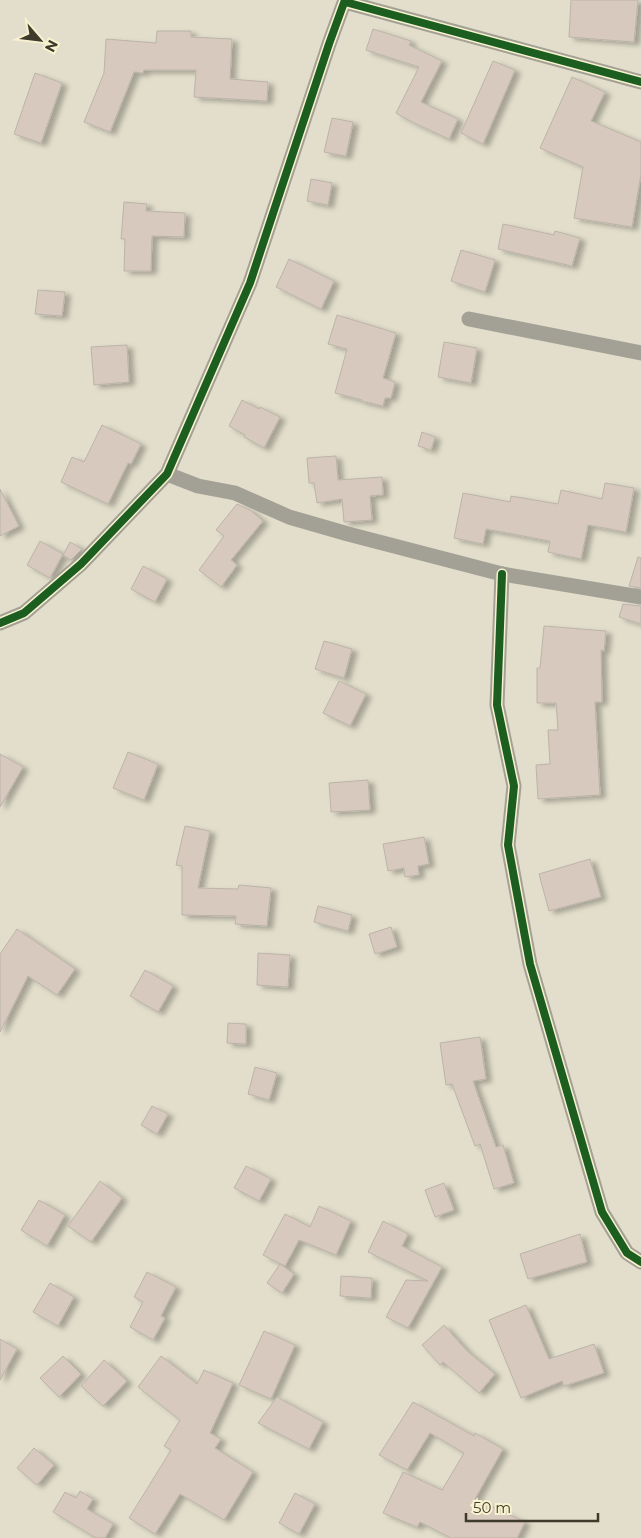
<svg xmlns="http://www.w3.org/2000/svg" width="641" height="1538" viewBox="0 0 641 1538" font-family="Montserrat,sans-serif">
	<defs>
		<filter id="shadow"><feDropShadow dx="5.5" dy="3" stdDeviation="2.5" flood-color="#0004"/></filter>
	</defs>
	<rect width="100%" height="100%" fill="#e2decb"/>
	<!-- building -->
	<g fill="#d7c9be" stroke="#bcb3a9" filter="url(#shadow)">
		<polygon points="571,0 638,0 634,42 569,37"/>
		<polygon points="373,29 411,41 409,45 442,61 421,102 458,119 449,139 414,123 396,113 419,67 366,50"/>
		<polygon points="157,31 191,31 191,37 232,39 230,79 268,82 267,101 194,97 196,70 144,70 143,73 134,72 110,132 84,122 104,73 106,39 156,43"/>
		<polygon points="493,61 515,70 483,144 461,133"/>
		<polygon points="35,73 62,83 41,143 14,134"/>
		<polygon points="572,77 605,92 591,121 641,142 641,174 632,227 574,218 583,167 540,148"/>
		<polygon points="332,118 353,122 346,156 324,152"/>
		<polygon points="311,179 332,183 328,205 307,201"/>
		<polygon points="124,202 147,204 146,211 185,213 184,237 152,236 151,271 124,271 125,239 121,239"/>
		<polygon points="503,224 554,235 555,231 580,238 572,266 498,249"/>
		<polygon points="461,250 495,260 485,292 451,281"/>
		<polygon points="289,259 334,281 321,309 276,287"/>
		<polygon points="38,290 65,292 62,316 35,314"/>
		<polygon points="337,315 396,333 383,378 395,382 391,398 385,398 383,406 361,401 362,400 335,393 347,349 328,344"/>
		<polygon points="444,342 477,348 471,383 438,377"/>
		<polygon points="127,345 129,382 94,385 91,347"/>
		<polygon points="242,400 259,409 260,407 280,417 264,448 244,437 245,435 229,426"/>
		<polygon points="102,425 141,444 131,464 128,463 108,504 61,482 72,457 84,462"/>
		<polygon points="422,432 435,437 431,450 418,446"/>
		<polygon points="336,456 338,480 382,477 383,495 370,496 372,520 344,522 342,499 317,503 314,483 309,483 307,458"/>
		<polygon points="605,483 634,488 626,532 588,525 581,559 548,552 550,541 486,529 483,544 454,538 463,493 510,502 511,496 558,504 561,490 602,499"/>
		<polygon points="0,489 19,526 0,536"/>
		<polygon points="237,504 250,510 263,521 231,560 237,565 221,587 199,570 224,536 216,530"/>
		<polygon points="40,541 63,554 50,578 27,565"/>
		<polygon points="70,542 82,549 71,560 63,555"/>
		<polygon points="638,557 641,558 641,588 629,586"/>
		<polygon points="143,566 167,579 155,602 131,589"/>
		<polygon points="623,604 641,606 641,624 619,617"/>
		<polygon points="544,626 606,631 604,651 601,650 602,702 595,702 600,795 538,799 536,765 550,764 548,730 558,730 556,703 537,703 537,668 540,668"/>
		<polygon points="324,641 352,649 344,678 315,669"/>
		<polygon points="339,681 366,694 350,726 323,713"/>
		<polygon points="128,752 158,764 144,800 113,788"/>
		<polygon points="0,754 23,767 0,807"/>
		<polygon points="368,780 370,810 331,812 329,783"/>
		<polygon points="185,826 210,831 198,888 238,889 239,885 271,888 267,926 235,924 236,916 182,915 182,866 176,865"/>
		<polygon points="424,837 429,864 418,866 419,875 405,877 404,868 388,871 383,844"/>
		<polygon points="590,859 601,897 549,911 539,874"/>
		<polygon points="318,906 352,915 348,931 314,922"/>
		<polygon points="391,927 397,947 375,954 369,934"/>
		<polygon points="17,929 75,969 57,995 28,976 0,1032 0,954"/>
		<polygon points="258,953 290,955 288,987 257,985"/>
		<polygon points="145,970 173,986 158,1012 130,996"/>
		<polygon points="228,1023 246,1024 246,1044 227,1043"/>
		<polygon points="480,1037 486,1079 473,1081 496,1147 503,1145 514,1183 494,1189 480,1144 475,1146 452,1084 446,1085 440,1043"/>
		<polygon points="255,1067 277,1073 269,1100 248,1094"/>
		<polygon points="152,1106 168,1114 157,1134 141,1125"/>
		<polygon points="246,1166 271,1179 259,1201 234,1188"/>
		<polygon points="100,1181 122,1198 91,1242 68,1226"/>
		<polygon points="444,1183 454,1210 435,1217 425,1190"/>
		<polygon points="39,1200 65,1215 47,1246 21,1230"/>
		<polygon points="319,1206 351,1221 336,1255 299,1240 285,1266 263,1255 285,1214 310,1227"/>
		<polygon points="383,1221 408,1234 402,1246 442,1267 408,1328 386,1317 406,1280 428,1281 368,1252"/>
		<polygon points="580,1234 587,1262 528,1279 520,1254"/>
		<polygon points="280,1264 294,1274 282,1293 267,1283"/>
		<polygon points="147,1272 176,1287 161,1316 165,1318 153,1340 130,1327 143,1302 134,1297"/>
		<polygon points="341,1276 372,1278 371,1298 340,1296"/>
		<polygon points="50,1283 74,1297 58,1326 33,1312"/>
		<polygon points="526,1305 549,1359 594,1344 604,1373 564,1386 562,1381 521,1398 489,1320"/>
		<polygon points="444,1325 467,1351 495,1374 479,1393 443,1362 440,1365 422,1345"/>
		<polygon points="264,1331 295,1345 271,1399 239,1385"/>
		<polygon points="0,1339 17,1349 0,1380"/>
		<polygon points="63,1356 81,1374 59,1397 40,1378"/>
		<polygon points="161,1356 197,1384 204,1370 233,1383 210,1433 221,1439 215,1448 253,1472 224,1520 180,1494 155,1534 129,1518 171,1450 164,1446 180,1420 138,1387"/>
		<polygon points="104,1360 127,1381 103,1406 81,1386"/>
		<polygon points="277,1397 323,1422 309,1449 258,1423"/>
		<polygon points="413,1402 474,1436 475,1433 503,1449 475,1499 525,1522 517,1538 451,1538 420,1522 417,1527 383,1513 403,1472 442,1490 464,1453 430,1433 407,1470 379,1455"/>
		<polygon points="34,1448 54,1465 37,1485 17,1468"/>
		<polygon points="80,1491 93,1499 87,1509 113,1524 105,1538 96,1538 53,1512 65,1492 76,1498"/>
		<polygon points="295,1493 315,1504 299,1534 279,1523"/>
	</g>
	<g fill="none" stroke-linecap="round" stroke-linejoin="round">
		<!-- street -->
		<g stroke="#a3a096" stroke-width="15">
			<polyline points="345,2 641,82"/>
			<polyline points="469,319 641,353"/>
			<polyline points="167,474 198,486 235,493 289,517 348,534 502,574 641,597"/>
			<polyline points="502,574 497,705 514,786 508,845 530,964 602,1212 627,1253 641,1262"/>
			<polyline points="0,623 24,613 81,564 167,474 250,283 329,44 345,0"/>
		</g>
		<defs>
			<g id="cycleway">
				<polyline points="345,2 641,82"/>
				<polyline points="502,574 497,705 514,786 508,845 530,964 602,1212 627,1253 641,1262"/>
				<polyline points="0,623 24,613 81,564 167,474 250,283 329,44 345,0"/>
			</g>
		</defs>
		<!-- cycleway casing -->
		<use href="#cycleway" stroke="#f9f2ce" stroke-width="11"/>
		<!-- cycleway -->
		<use href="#cycleway" stroke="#1b5e20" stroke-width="8"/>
	</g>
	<!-- north arrow -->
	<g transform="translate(40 40) rotate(118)" stroke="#f9f2ce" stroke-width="4" paint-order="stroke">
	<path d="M0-4L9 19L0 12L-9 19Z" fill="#3e3b2d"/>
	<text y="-8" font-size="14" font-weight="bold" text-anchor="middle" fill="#3e3b2d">N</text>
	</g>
	<!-- scale -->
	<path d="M466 1513v8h132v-8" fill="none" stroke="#3e3b2d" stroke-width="2.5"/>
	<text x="473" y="1513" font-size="15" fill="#3e3b2d" stroke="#f9f2ce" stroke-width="4" paint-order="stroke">50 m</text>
</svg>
